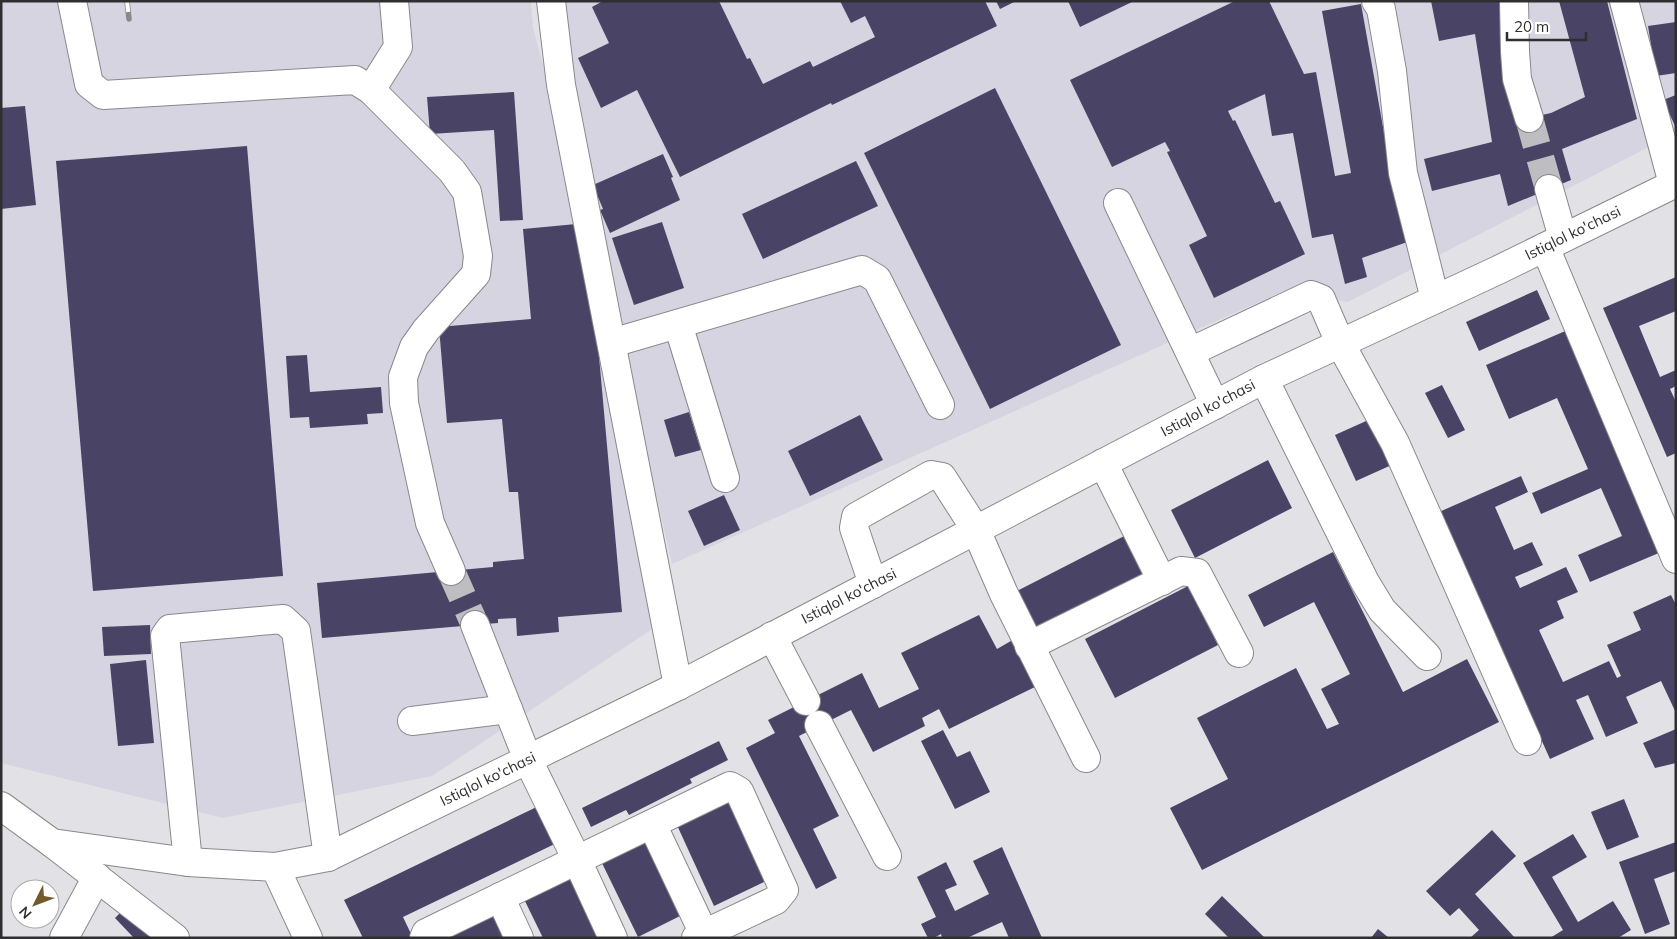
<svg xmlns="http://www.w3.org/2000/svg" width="1677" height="939" viewBox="0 0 1677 939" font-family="Mulish,sans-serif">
	<rect width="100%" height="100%" fill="#e2e2e6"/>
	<!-- built -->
	<g fill="#d5d4e0">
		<polygon points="1,1 531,1 533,28 587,223 652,629 432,776 223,818 1,763"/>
		<polygon points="559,1 1676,1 1676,133 1348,302 1284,291 672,564 577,150"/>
	</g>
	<!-- building -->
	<g fill="#494366">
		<polygon points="603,1 719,1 747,59 750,58 763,84 810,61 813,67 875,37 865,16 851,23 840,1 985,1 997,26 832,105 831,103 680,177 637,90 601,108 578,58 609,43 592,7"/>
		<polygon points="996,1 1016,1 1000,9"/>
		<polygon points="1068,1 1134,1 1080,27"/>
		<polygon points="1235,1 1269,1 1304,74 1316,72 1335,176 1351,173 1322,11 1361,4 1390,166 1413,240 1362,258 1367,277 1345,284 1333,234 1312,238 1293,133 1272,136 1265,94 1228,111 1233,121 1235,120 1275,203 1280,201 1305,254 1214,298 1189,245 1207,236 1167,152 1170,151 1165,142 1112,167 1070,80"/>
		<polygon points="1431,1 1503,1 1520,120 1551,113 1585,97 1559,1 1607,1 1637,119 1562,149 1571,180 1508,206 1500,174 1432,191 1424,159 1492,142 1475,34 1439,41"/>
		<polygon points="1676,22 1676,73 1656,76 1648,26"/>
		<polygon points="995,88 1121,345 990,409 864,153"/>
		<polygon points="514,92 523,220 500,221 494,130 430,134 427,97"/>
		<polygon points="1676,95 1676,128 1663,100"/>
		<polygon points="25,106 36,205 1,209 1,108"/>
		<polygon points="247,146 283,576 93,591 56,161"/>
		<polygon points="663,154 673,177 671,178 680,200 610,233 600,210 603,209 593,185"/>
		<polygon points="856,161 878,206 763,259 742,214"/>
		<polygon points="662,222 684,288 634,305 612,238"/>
		<polygon points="587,223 622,612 558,617 559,632 517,636 516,618 498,619 498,623 322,638 317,583 493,567 493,562 524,559 518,492 509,492 502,419 447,423 439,327 531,319 523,229"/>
		<polygon points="1676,277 1676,311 1639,326 1660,377 1676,370 1676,386 1670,389 1676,402 1676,453 1667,457 1603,308"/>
		<polygon points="1537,290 1550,319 1479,351 1466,322"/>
		<polygon points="1570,329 1666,550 1590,582 1578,555 1622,536 1601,488 1541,514 1532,493 1588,469 1557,398 1509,419 1486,365"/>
		<polygon points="307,355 310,392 381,387 383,413 367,414 368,424 310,428 309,417 290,418 286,356"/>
		<polygon points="1442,385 1465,430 1448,438 1425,393"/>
		<polygon points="689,412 701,450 675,457 664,420"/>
		<polygon points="860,415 883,460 810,496 788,451"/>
		<polygon points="1375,417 1396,463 1356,481 1335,435"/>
		<polygon points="1268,460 1292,508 1195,558 1171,510"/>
		<polygon points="1521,476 1528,492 1495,507 1514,550 1532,542 1543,565 1515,577 1520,588 1566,567 1578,592 1557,601 1564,618 1539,630 1563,682 1609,661 1617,678 1621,676 1607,645 1641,630 1633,612 1671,595 1676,605 1676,713 1661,681 1626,697 1638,723 1606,737 1588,695 1576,700 1594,739 1550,759 1439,512"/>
		<polygon points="724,495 740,530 704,546 688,511"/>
		<polygon points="1134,531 1153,569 1028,632 1009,595"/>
		<polygon points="1333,552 1403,692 1467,659 1499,722 1202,870 1170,808 1228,779 1197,718 1296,668 1327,729 1339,724 1321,689 1350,674 1314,602 1264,627 1248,595"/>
		<polygon points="1188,586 1218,645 1115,698 1085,639"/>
		<polygon points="979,615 997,649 1016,638 1039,685 949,729 939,709 922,718 925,726 873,752 851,710 799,736 839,816 813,829 837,878 816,889 746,748 775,733 768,720 862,673 879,708 919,689 901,653"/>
		<polygon points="150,625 151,654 104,656 102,627"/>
		<polygon points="146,660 154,743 118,746 110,664"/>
		<polygon points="1676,729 1676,763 1655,768 1643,743"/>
		<polygon points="943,730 957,757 970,751 990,792 955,809 921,741"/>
		<polygon points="719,741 728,760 690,779 692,783 629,815 626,810 591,827 582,808"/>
		<polygon points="728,799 768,880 714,906 676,823"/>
		<polygon points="1624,799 1639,837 1607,850 1591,812"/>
		<polygon points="545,803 563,840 403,917 413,938 363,938 344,900"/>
		<polygon points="1492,830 1516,856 1475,894 1515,938 1470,938 1479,930 1459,908 1450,916 1426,891"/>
		<polygon points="1573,834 1587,857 1552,877 1578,922 1613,901 1631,930 1618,938 1550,938 1563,930 1523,863"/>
		<polygon points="648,836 686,913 638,937 600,859"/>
		<polygon points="1676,842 1676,871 1654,879 1670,924 1645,934 1619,862"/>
		<polygon points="1002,847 1042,938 1009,938 1002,922 967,938 942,938 941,934 934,938 928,938 921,924 936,917 917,877 946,862 957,885 945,890 955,911 989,894 973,861"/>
		<polygon points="574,873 605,938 543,938 523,897"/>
		<polygon points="1222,896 1265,938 1229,938 1205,914"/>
		<polygon points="128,905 160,938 134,938 115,918"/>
		<polygon points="495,908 510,938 445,938"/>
		<polygon points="1378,929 1389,938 1371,938"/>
	</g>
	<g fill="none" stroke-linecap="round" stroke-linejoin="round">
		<!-- minor-tunnel -->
		<g stroke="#bebec2" stroke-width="28" stroke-dasharray="28 14" stroke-linecap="butt">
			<polyline points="1529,118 1549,189"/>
			<polyline points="451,571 475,625"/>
		</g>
		<defs>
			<g id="minor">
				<polyline points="72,1 89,84 103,95 355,80 371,90 452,171 467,192 478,256 476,274 426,330 414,347 403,377 404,403 430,523 451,571"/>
				<polyline points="551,1 561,85 678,686"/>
				<polyline points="1376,1 1381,9 1392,71 1403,173 1435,299"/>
				<polyline points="1514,1 1515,52 1517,79 1529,118"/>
				<polyline points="1624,1 1673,184"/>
				<polyline points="371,90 398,47 394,1"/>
				<polyline points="1549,189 1563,238"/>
				<polyline points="1118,203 1215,405"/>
				<polyline points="1545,247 1676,559"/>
				<polyline points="678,324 725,478"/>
				<polyline points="612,343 862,270 877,279 940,405"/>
				<polyline points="1190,352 1311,295 1321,299 1340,343 1395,443 1527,741"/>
				<polyline points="1264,379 1365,582 1382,610 1427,656"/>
				<polyline points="1103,463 1162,581"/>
				<polyline points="873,584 854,528 856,517 931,475 942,477 976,530 1004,594 1086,758"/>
				<polyline points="475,625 528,760 577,860 613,938"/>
				<polyline points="772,636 806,701"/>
				<polyline points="1029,646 1181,571 1197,573 1239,653"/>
				<polyline points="412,721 508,709"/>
				<polyline points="819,725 887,856"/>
				<polyline points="652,824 704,934 696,938"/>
				<polyline points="52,843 175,938"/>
				<polyline points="188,862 165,636 170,629 283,619 296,631 328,857"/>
				<polyline points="275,867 308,938"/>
				<polyline points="500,897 519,938"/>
				<polyline points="64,938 97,877"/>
				<polyline points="424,938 426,933 730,786 739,791 784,890 776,900 704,934 706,938"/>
			</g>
			<polyline id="major" points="1,806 52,843 188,862 275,867 328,857 678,686 1264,379 1496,271 1676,183"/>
		</defs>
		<!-- minor casing -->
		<use href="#minor" stroke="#89898d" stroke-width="30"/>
		<!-- major casing -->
		<use href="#major" stroke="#89898d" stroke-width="30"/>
		<!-- minor -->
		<use href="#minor" stroke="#fff" stroke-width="28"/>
		<!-- major -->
		<use href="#major" stroke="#fff" stroke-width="28"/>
		<defs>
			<polyline id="rail" points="127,1 129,19"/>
		</defs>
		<!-- rail casing -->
		<use href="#rail" stroke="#89898c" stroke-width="5.5"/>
		<!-- rail -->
		<use href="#rail" stroke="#fff" stroke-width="4" stroke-dasharray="11" stroke-linecap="butt"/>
	</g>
	<g text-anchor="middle" stroke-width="5" stroke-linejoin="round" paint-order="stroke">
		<!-- street labels -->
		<g font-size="15" fill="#2f2f31" stroke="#fff">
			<text transform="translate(1573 233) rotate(-26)" y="5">Istiqlol ko'chasi</text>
			<text transform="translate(1208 408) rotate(-28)" y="5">Istiqlol ko'chasi</text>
			<text transform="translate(849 596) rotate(-27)" y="5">Istiqlol ko'chasi</text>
			<text transform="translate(488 779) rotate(-26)" y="5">Istiqlol ko'chasi</text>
		</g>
	</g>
	<!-- border -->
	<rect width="1677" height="939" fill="none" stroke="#2f2f31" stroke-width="5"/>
	<!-- north arrow -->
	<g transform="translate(35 904) rotate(228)"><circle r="24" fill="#ffffff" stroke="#acacad"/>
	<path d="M0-4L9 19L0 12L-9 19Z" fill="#735a2b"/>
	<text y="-8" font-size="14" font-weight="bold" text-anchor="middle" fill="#2f2f31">N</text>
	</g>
	<!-- scale -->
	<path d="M1507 32v8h79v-8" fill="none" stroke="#2f2f31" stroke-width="2.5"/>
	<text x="1514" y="32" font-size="15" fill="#2f2f31" stroke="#ffffff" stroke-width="4" paint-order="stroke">20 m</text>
</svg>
